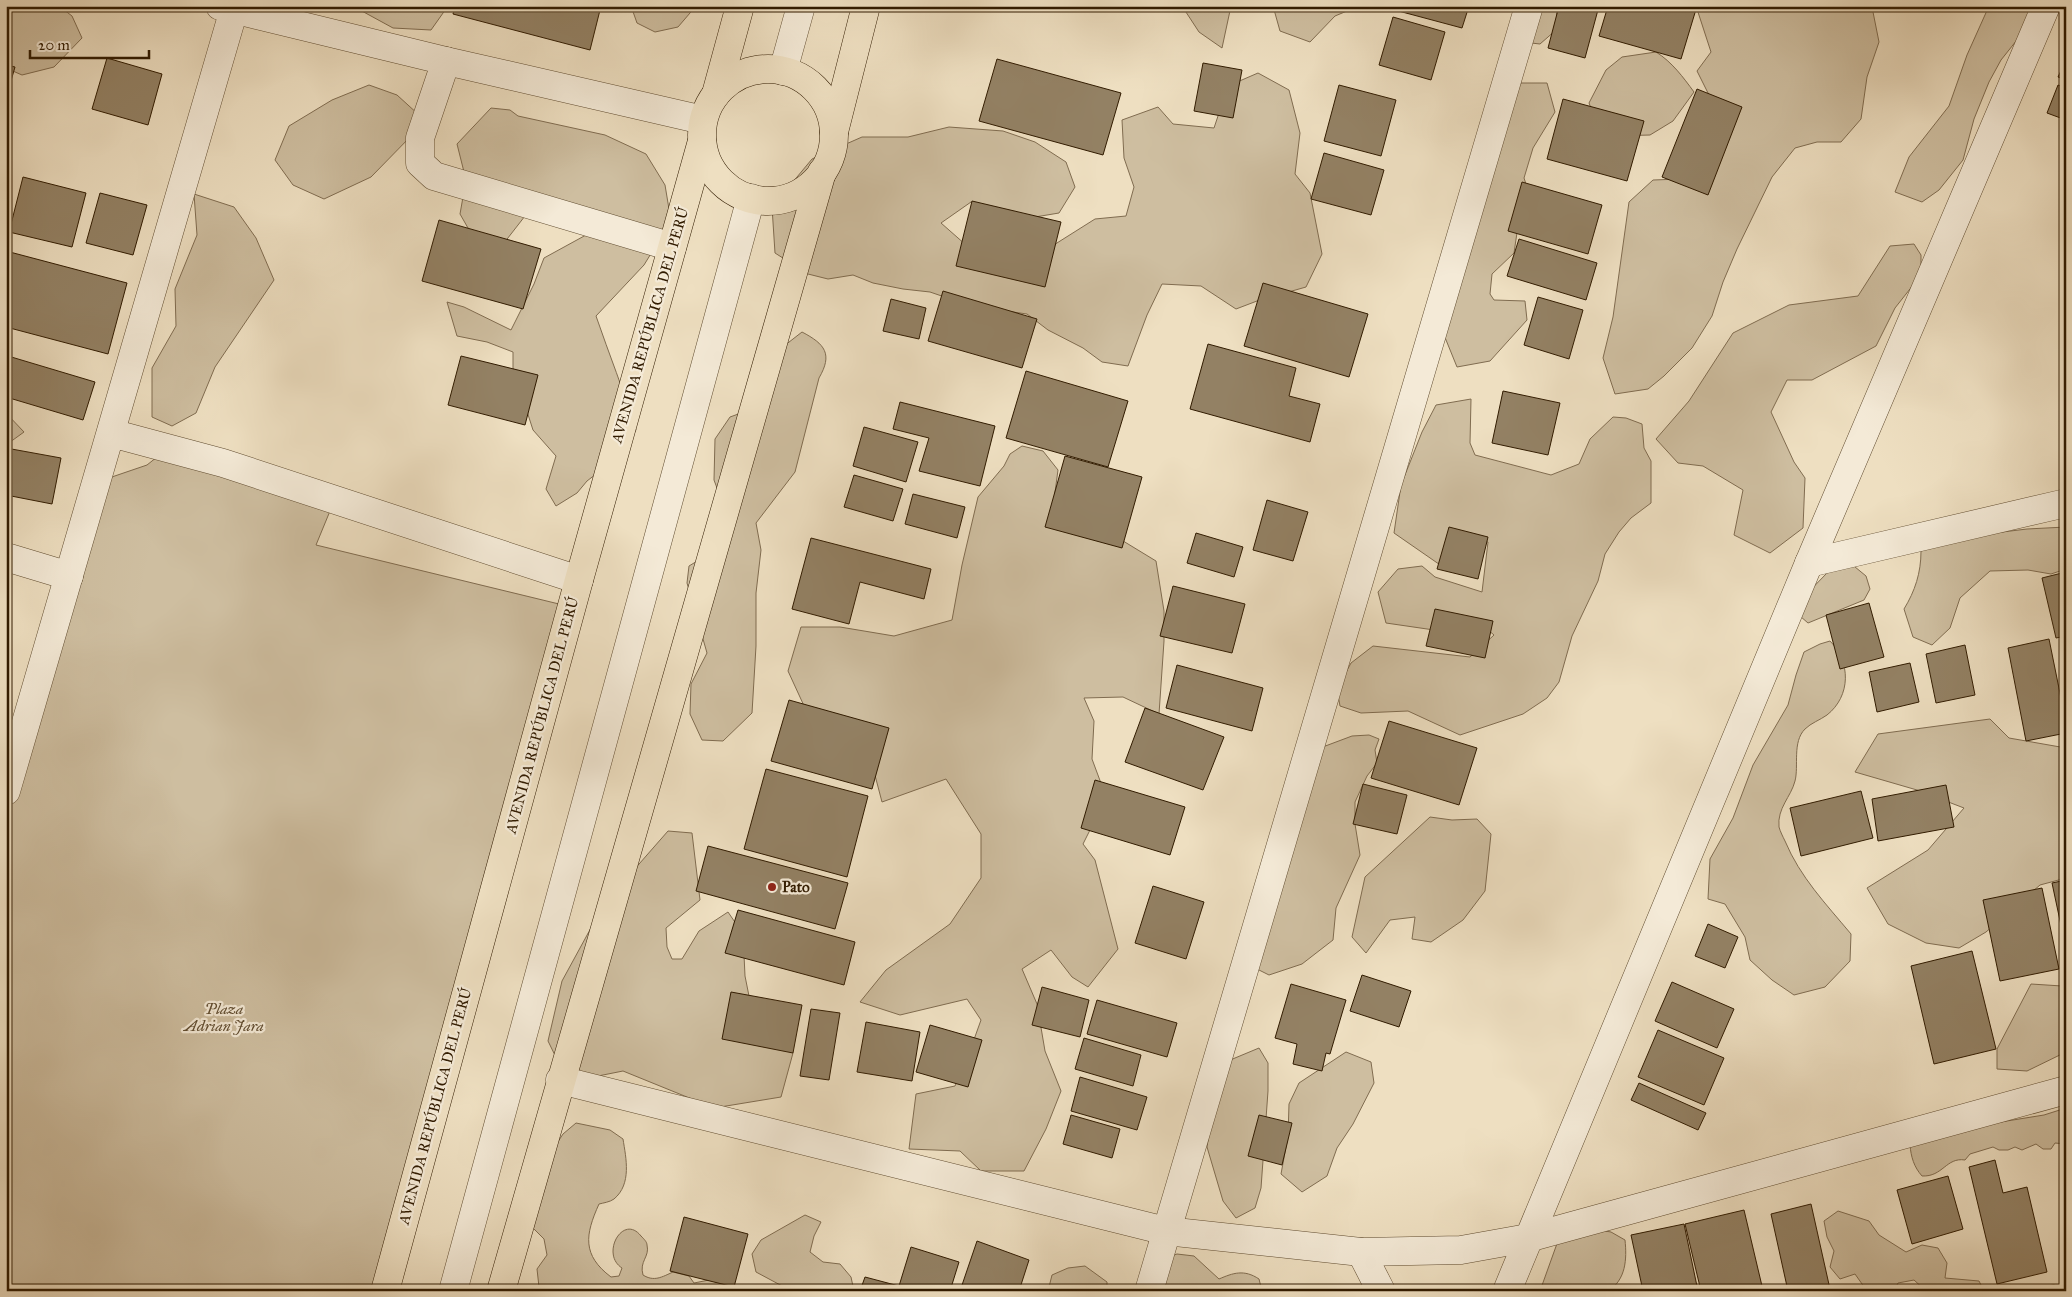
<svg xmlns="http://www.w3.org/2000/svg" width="2072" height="1297" viewBox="0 0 2072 1297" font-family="'IM FELL Great Primer',serif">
	<rect width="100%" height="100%" fill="#eedfc1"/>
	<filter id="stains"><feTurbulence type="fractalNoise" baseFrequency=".004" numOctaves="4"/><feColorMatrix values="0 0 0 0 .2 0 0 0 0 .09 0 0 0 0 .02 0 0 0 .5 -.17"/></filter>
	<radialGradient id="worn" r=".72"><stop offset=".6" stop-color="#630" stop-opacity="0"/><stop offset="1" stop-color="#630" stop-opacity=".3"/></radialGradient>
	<!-- green -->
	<g fill="#cebea0" stroke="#806c50">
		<polygon points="6,6 59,6 72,16 82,38 54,67 22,75 6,68"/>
		<polygon points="337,6 448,6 431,30 393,28 360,10"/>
		<polygon points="631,6 696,6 678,27 655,32 637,23"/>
		<polygon points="1182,6 1231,6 1222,48 1199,32"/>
		<polygon points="1273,6 1359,6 1335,16 1310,42 1280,31"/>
		<polygon points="1527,6 1557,6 1556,30 1540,44 1531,43"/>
		<polygon points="1696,6 1865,6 1873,12 1879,42 1867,77 1861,119 1841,142 1817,142 1795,148 1772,177 1737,249 1723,282 1712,316 1692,348 1664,376 1648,389 1615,394 1603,358 1613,317 1629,202 1653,180 1681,179 1709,95 1697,71 1711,52"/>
		<polygon points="1989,6 2044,6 2001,60 1989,82 1974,119 1963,160 1939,190 1922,202 1895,192 1909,157 1949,106 1967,55"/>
		<path d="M1656 52C1672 62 1683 77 1694 92L1673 121 1650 135 1613 136 1596 121 1589 103 1606 70 1622 57Z"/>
		<polygon points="1258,73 1289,90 1300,133 1295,174 1310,193 1322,254 1306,287 1257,301 1236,309 1201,286 1162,284 1147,315 1128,366 1102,362 1083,348 1048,330 1027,314 971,306 930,292 903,289 873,283 853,275 828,279 808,274 775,253 772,207 812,159 862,137 908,137 949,127 1003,131 1035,142 1066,162 1075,187 1059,213 1029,218 1011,218 971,202 941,223 991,267 1030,260 1095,219 1126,216 1134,187 1124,158 1122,120 1158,107 1173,124 1214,128 1228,86"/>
		<polygon points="1521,83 1547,83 1555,112 1533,148 1524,178 1529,193 1519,219 1514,253 1492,274 1490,294 1494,300 1525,301 1527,320 1490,361 1457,367 1444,335 1515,91"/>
		<polygon points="369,85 397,95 419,115 414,133 371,177 324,199 293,185 275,160 289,126 332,100"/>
		<path d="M491 108 510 110 518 116 605 135 646 154 665 185 671 221 644 265 596 316C609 354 624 391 636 430L613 461 587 481 577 493 556 506 546 489 556 456 533 430 513 368V352L487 342 457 336 447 302 464 307 511 330 534 284 544 258 586 235 525 216 504 243 472 235 460 214 466 180 457 144Z"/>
		<polygon points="194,194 234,207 256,238 274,280 215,367 196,413 172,426 152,417 152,368 176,326 175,289 197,235"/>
		<polygon points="1914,244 1921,255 1921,275 1895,308 1876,346 1812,380 1787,380 1771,412 1794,462 1805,478 1803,528 1770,553 1734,535 1743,490 1703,466 1678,463 1656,439 1689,401 1733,333 1789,305 1858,296 1890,246"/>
		<path d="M802 332C825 344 833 354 819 378L795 472 756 523 761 550 756 593V646L752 713 723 741 702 740 690 714 691 684 707 653 687 583 689 566 722 546 729 520 714 480 715 439 730 417 755 408 784 346Z"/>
		<polygon points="1471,399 1470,443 1475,455 1551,475 1579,464 1590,439 1613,417 1626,418 1642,424 1644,448 1651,461 1651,503 1631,518 1619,532 1605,554 1598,581 1572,636 1559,682 1547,698 1523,714 1460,735 1408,711 1361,713 1340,706 1337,689 1351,663 1373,646 1470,657 1494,635 1474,618 1434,630 1386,623 1378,592 1398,569 1422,566 1435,577 1482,592 1488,542 1459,537 1446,569 1394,533 1401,485 1422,432 1436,405"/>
		<polygon points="6,413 24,432 6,445"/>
		<polygon points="1022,446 1043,451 1058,470 1053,507 1110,533 1156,561 1164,611 1164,641 1159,714 1123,697 1084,698 1094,721 1092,759 1105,794 1099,812 1083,844 1095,860 1118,949 1088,987 1072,977 1051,950 1022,969 1037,1004 1045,1051 1061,1091 1046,1129 1024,1171 981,1171 960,1151 909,1149 916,1094 955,1086 967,1059 981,1020 967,999 900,1015 860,1002 886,970 950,924 981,878 981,834 946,779 882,802 871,760 805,708 788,671 801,627 840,627 894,636 952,620 962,565 978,497 1004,466 1010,454"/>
		<polygon points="162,453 330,511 316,545 559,604 373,1291 6,1291 6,819 103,480 147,465"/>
		<path d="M2066 527V569L2051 574 2028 570 1990 571 1960 598 1950 628 1932 645 1913 637 1904 609C1915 591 1921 573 1921 551L1949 534H1986L2027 529Z"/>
		<polygon points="1849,562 1866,576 1870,589 1864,600 1808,623 1792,609 1827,573"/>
		<path d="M1830 641C1851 662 1851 696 1827 715 1820 720 1811 723 1805 729 1792 742 1799 766 1795 781 1791 797 1777 808 1779 827 1780 831 1783 837 1785 841 1800 877 1826 904 1851 934L1850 961 1825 987 1794 995 1772 980 1750 960 1745 937 1725 904 1708 899 1710 859 1733 818 1753 765 1788 705 1796 675 1804 652 1820 644Z"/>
		<polygon points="1990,719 2009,738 2066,748 2066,878 2040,885 1986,932 1959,948 1926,943 1888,924 1867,888 1928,850 1964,808 1917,790 1855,772 1878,734"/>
		<polygon points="1369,735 1379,739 1375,750 1377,763 1367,776 1355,802 1355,824 1360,855 1336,908 1333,940 1302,964 1269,975 1255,968 1320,748 1352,736"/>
		<polygon points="1430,817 1452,820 1477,819 1491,834 1485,891 1463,920 1431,942 1412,939 1415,917 1390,920 1366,953 1352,937 1365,877"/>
		<polygon points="668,831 692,833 700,900 666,928 667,947 672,959 682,959 699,931 728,912 743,934 745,976 754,1021 793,1053 781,1097 714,1108 623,1071 568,1082 548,1041 562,981 604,904"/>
		<polygon points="2031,984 2062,986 2066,996 2066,1052 2027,1071 1997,1069 1997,1049"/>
		<polygon points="1259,1048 1268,1063 1268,1091 1261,1188 1255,1208 1236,1218 1223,1201 1207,1147 1217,1082 1223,1063"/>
		<polygon points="1346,1052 1371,1062 1374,1083 1353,1124 1337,1148 1327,1176 1302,1192 1281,1174 1288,1136 1289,1104 1299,1083"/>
		<path d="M2066 1108V1144L2055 1143 2051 1149H2043L2036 1144 2022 1150 2015 1147 2008 1150H1999L1993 1147 1970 1154 1965 1160C1946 1157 1943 1177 1922 1176 1914 1167 1911 1157 1910 1145L1982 1125 2044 1115Z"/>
		<path d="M576 1123 610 1130 623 1139C626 1158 632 1184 614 1199 610 1202 603 1203 599 1204 585 1235 582 1255 611 1277L619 1276 622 1268C600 1254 623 1213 641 1236 644 1239 647 1242 647 1245 650 1257 639 1261 643 1275 654 1282 662 1277 673 1272L689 1276 694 1283 719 1278 727 1281 732 1291H537L539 1287 537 1269 547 1255 544 1239 532 1227 535 1177 563 1134Z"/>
		<polygon points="1838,1211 1869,1221 1879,1235 1906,1252 1922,1245 1938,1248 1947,1263 1945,1278 1979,1281 1984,1291 1926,1291 1914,1280 1898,1283 1894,1291 1867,1291 1855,1274 1840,1279 1830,1267 1834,1251 1827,1237 1824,1221"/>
		<polygon points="805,1215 821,1222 814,1236 810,1252 823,1262 840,1264 851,1277 854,1291 782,1291 784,1287 756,1272 752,1254 761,1240"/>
		<path d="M1593 1229 1611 1232 1625 1240C1627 1259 1626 1280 1608 1291H1540L1559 1238Z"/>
		<path d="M1177 1254 1194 1256 1219 1279C1233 1273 1244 1269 1259 1279L1262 1291H1155L1168 1257Z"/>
		<polygon points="1085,1266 1107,1282 1107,1291 1048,1291 1052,1275 1068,1268"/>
		<polygon points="2054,1285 2066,1291 2026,1291 2028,1289"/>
	</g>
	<!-- building -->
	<g fill="#938164" stroke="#311b00">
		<polygon points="455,6 601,6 590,50 453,14"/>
		<polygon points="1392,6 1469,6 1462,28 1391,9"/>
		<polygon points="1559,6 1599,6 1585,58 1548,48"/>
		<polygon points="1608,6 1697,6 1681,59 1599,36"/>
		<polygon points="1393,17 1445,32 1431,80 1379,65"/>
		<polygon points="107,58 162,74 148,125 92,109"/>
		<polygon points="997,59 1121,93 1103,155 979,121"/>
		<polygon points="2066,60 2066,80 2058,77"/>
		<polygon points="1203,63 1242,70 1233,118 1194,111"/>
		<polygon points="6,65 15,67 6,98"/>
		<polygon points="1339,85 1396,100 1381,156 1324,141"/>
		<polygon points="2058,85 2066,88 2066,120 2047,113"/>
		<polygon points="1697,89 1742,107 1708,195 1662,177"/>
		<polygon points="1563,99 1644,121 1627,181 1547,159"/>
		<polygon points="1324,153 1384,170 1371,215 1311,199"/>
		<polygon points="23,177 86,193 72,247 9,232"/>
		<polygon points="1522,182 1602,205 1588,254 1508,231"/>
		<polygon points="100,193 147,205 133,255 86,243"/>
		<polygon points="972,201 1061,222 1045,287 956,266"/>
		<polygon points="439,220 541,249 523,309 422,281"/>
		<polygon points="1519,239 1597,263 1586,300 1507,276"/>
		<polygon points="6,251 127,283 108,354 6,327"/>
		<polygon points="1263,283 1368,314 1349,377 1244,346"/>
		<polygon points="943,291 1037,319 1022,368 928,341"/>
		<polygon points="1538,297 1583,310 1569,359 1524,345"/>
		<polygon points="891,299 926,308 919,339 883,331"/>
		<polygon points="1208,344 1296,368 1289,396 1320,404 1310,442 1190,409"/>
		<polygon points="8,356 95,382 83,420 6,397"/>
		<polygon points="461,356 538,375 525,425 448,405"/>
		<polygon points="1026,371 1128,401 1108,467 1006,438"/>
		<polygon points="1503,391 1560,403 1548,455 1492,443"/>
		<polygon points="900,402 995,426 980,486 919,471 929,438 893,429"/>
		<polygon points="864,427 918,442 906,482 853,466"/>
		<polygon points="6,448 61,458 52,504 6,495"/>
		<polygon points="1065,456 1142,477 1122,548 1045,527"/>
		<polygon points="854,475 903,489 893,521 844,507"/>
		<polygon points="913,494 965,507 957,538 905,524"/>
		<polygon points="1267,500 1308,512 1293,561 1253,550"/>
		<polygon points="1449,527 1488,537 1478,579 1437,569"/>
		<polygon points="1196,533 1243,547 1234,577 1187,563"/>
		<polygon points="811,538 931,569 924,599 860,582 849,624 792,609"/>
		<polygon points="2066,572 2066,636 2056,638 2042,578"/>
		<polygon points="1173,586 1245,604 1232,653 1160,636"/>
		<polygon points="1869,603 1884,657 1840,669 1826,615"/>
		<polygon points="1435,609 1493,621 1485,658 1426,646"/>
		<polygon points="2049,639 2066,723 2066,733 2026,741 2008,648"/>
		<polygon points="1965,645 1975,695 1936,703 1926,654"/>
		<polygon points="1910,663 1919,702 1877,712 1869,672"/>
		<polygon points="1177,665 1263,688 1252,731 1166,708"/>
		<polygon points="789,700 889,728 872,789 771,761"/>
		<polygon points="1145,708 1224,737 1203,790 1125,762"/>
		<polygon points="1389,721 1477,748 1459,805 1371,778"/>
		<polygon points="766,769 868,796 847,877 744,849"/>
		<polygon points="1095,780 1185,807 1170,855 1081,828"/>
		<polygon points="1363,784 1407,795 1397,834 1353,824"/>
		<polygon points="1946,785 1954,827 1878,841 1872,799"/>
		<polygon points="1861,791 1873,838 1801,856 1790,808"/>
		<polygon points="708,846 848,883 835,929 696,891"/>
		<polygon points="2066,880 2066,949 2052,883"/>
		<polygon points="1153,886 1204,902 1186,959 1135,943"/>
		<polygon points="2042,888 2059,969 2000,981 1983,900"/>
		<polygon points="738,910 855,942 844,985 725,953"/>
		<polygon points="1708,924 1738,937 1725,968 1695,956"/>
		<polygon points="1972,951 1996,1049 1934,1064 1911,966"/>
		<polygon points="1362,975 1411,991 1399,1027 1350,1011"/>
		<polygon points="1672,982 1734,1009 1717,1048 1655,1021"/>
		<polygon points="1291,984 1346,1000 1330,1054 1326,1053 1322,1071 1293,1064 1297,1044 1275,1038"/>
		<polygon points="1042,987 1089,1000 1080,1037 1032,1025"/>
		<polygon points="731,992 802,1005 793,1053 722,1039"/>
		<polygon points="1097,1000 1177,1023 1167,1057 1087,1034"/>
		<polygon points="811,1009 840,1013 829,1080 800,1076"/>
		<polygon points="866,1022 920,1032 912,1081 857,1072"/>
		<polygon points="930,1025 982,1040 968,1087 916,1072"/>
		<polygon points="1658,1030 1724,1058 1704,1105 1638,1077"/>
		<polygon points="1084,1038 1141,1055 1133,1086 1075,1069"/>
		<polygon points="1080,1077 1147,1097 1137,1130 1071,1111"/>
		<polygon points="1639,1083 1706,1113 1698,1130 1631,1100"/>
		<polygon points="1071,1115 1120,1129 1112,1158 1063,1144"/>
		<polygon points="1259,1115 1292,1123 1282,1165 1248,1156"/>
		<polygon points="1995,1160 2003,1193 2027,1187 2047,1272 1997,1284 1969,1167"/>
		<polygon points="1948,1176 1963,1229 1912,1244 1897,1190"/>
		<polygon points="1811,1204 1830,1289 1845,1286 1846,1291 1788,1291 1771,1214"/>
		<polygon points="1744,1210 1762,1286 1743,1291 1701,1291 1685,1224"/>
		<polygon points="684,1217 748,1234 734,1287 670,1271"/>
		<polygon points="1684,1224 1698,1291 1643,1291 1631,1235"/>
		<polygon points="977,1241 1029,1260 1019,1291 960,1291"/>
		<polygon points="911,1247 959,1262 950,1291 860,1291 865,1277 899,1286"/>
	</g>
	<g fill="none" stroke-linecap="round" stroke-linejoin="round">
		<defs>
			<g id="minor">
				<polyline points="220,6 446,61 703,120"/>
				<polyline points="446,61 420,138 420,163 434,176 672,247"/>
				<polyline points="783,71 801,6"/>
				<polyline points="111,433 223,463 579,580"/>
				<polyline points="6,557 69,576"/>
				<polyline points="1809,563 2066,503"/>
				<polyline points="6,791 235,6"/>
				<polyline points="560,1080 1166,1231 1361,1252 1461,1250 1528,1238 2066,1090"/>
				<polyline points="1361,1252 1381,1291"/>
				<polyline points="453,1291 751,198"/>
				<polyline points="1149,1291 1529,6"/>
				<polyline points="1507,1291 1809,563 2046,6"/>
			</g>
			<g id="highway">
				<circle cx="768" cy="135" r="66"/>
				<polyline points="716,94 740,6"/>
				<polyline points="834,132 866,6"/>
				<polyline points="385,1291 579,580 702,141"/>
				<polyline points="501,1291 822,172"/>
			</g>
		</defs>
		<!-- minor casing -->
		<use href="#minor" stroke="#604c30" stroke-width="29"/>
		<!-- highway casing -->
		<use href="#highway" stroke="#311b00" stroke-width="29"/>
		<!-- minor -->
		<use href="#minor" stroke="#f4ead7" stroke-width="28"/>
		<!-- highway -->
		<use href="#highway" stroke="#eedfc1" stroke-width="28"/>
	</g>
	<!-- markers -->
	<circle fill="#8f2418" stroke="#f4ead7" stroke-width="2" cx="772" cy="887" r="5"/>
	<g text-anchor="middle" stroke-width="4.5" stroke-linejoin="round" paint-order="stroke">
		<!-- street labels -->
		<g font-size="15" fill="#311b00" stroke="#f4ead7">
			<text transform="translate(650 325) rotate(-74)" y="5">AVENIDA REPÚBLICA DEL PERÚ</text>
			<text transform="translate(542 715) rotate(-75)" y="5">AVENIDA REPÚBLICA DEL PERÚ</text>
			<text transform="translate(435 1106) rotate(-75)" y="5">AVENIDA REPÚBLICA DEL PERÚ</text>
		</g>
		<!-- poi labels -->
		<g font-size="15" font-weight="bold" fill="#311b00" stroke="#f4ead7" text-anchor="start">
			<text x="782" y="892">Pato</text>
		</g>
		<!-- park labels -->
		<g font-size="15" font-style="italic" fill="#604c30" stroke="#f4ead7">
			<text x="224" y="1014">Plaza<tspan x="224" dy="17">Adrian Jara</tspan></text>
		</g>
	</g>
	<!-- margin -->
	<rect width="2072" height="1297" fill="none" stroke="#eedfc1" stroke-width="25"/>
	<rect x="8" y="8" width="2057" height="1282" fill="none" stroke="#311b00" stroke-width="2.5"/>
	<rect x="12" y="12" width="2047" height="1272" fill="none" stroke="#311b00"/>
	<!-- scale -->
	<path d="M30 50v8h119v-8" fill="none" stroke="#311b00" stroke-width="2.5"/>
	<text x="38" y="50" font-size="15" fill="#311b00" stroke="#f4ead7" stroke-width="4" paint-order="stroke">20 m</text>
	<rect width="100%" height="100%" filter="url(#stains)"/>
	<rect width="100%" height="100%" fill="url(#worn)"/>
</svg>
